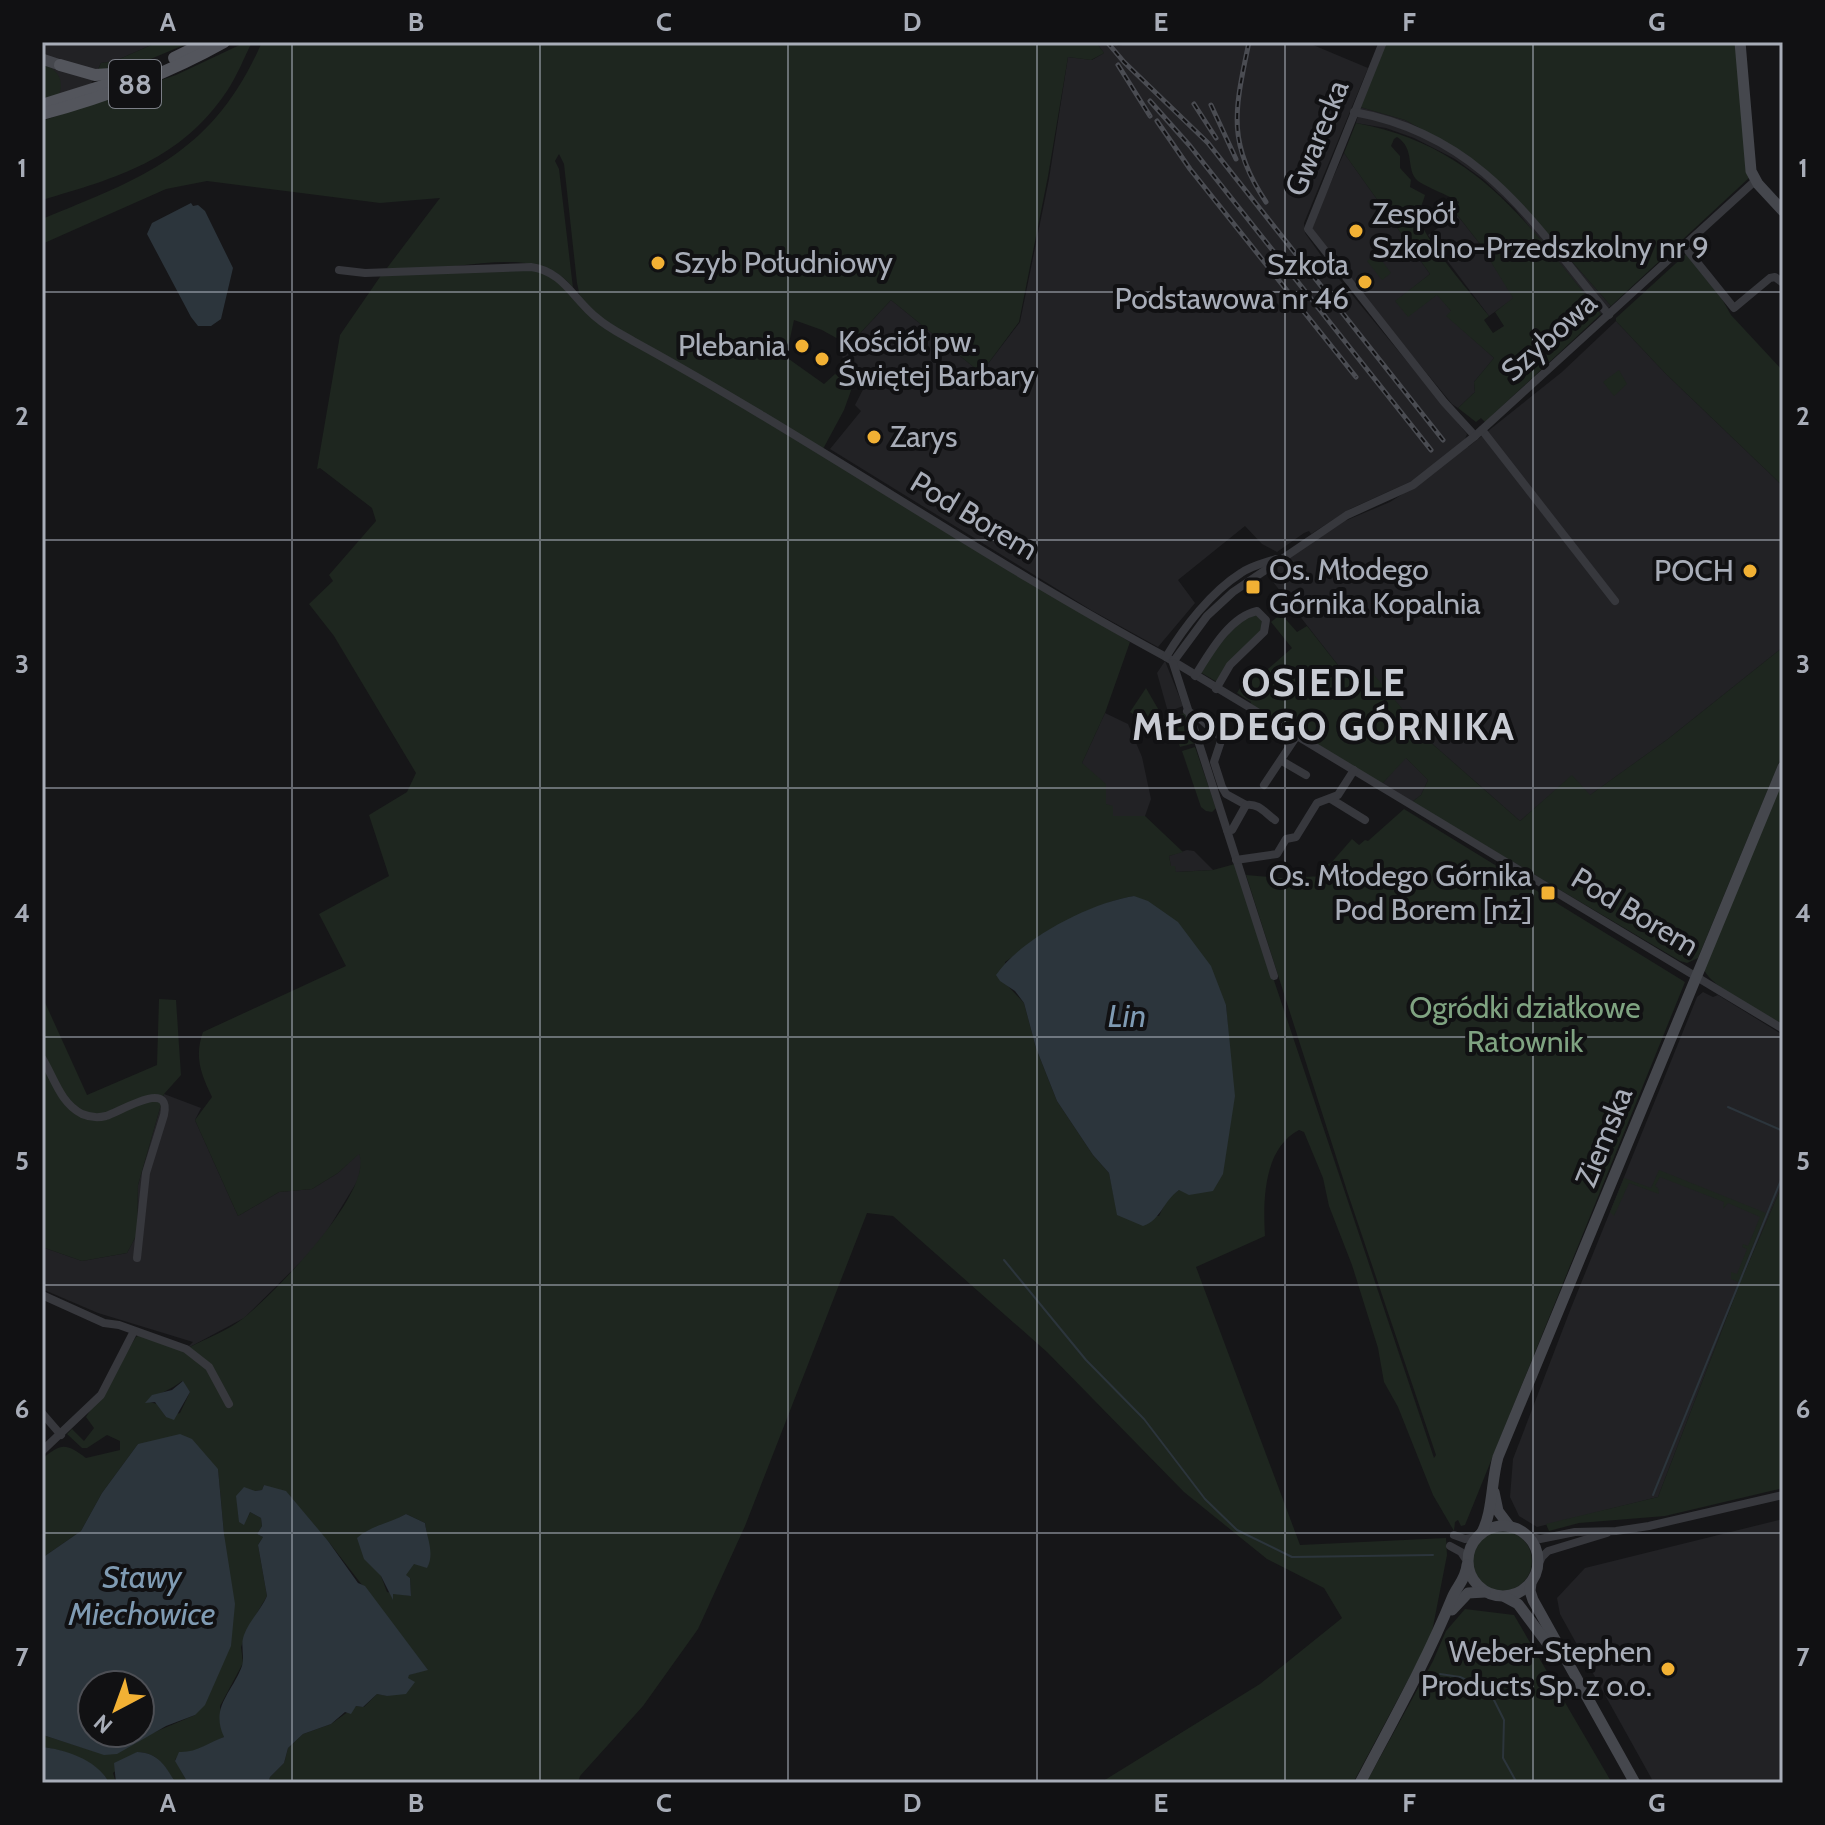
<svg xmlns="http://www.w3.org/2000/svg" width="1825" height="1825" viewBox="0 0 1825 1825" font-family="Cabin,sans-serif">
	<rect width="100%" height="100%" fill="#161618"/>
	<!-- built -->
	<g fill="#222225">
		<polygon points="42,42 158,42 115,61 101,63 91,84 42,100"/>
		<polygon points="1096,42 1114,42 1118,46 1134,42 1306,42 1368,68 1304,223 1305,233 1330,268 1467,434 1464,442 1468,447 1562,372 1616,321 1665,373 1783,486 1783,647 1668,739 1589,796 1572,776 1520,821 1429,741 1369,670 1352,683 1266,573 1345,521 1390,502 1426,479 1412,481 1350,509 1311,534 1309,531 1304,533 1277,552 1262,544 1245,526 1178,580 1195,603 1158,647 1091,610 830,449 861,411 855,405 868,380 843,361 842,353 891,300 981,373 1020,322 1049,179 1068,57 1092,60 1104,53"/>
		<polygon points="1360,107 1405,120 1445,142 1532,216 1611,306 1601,314 1514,208 1484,180 1455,159 1414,138 1386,128 1356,123"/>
		<polygon points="1344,153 1430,274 1396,301 1408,316 1437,294 1452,312 1447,316 1494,358 1474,382 1475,392 1458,408 1452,404 1365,298 1311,227"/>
		<polygon points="1457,215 1480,244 1514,298 1489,316 1428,235"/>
		<polygon points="1165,661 1183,706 1168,712 1157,673"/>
		<polygon points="1105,713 1128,724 1142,757 1151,799 1145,816 1113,816 1082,763"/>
		<polygon points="1405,757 1428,780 1421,795 1412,802 1382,784"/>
		<polygon points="1187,850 1194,851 1213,870 1176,872 1171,867 1169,856"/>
		<polygon points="1703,992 1713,997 1718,995 1783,1035 1783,1183 1740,1283 1658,1497 1537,1527 1519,1516 1510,1497 1513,1459 1571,1308 1697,997"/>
		<polygon points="164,1094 201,1108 195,1120 238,1216 279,1192 312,1189 338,1173 359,1153 362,1161 358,1180 319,1244 244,1318 186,1349 193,1342 98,1313 42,1289 42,1247 82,1261 127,1253 137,1234 138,1185"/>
		<polygon points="1783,1519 1783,1783 1654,1783 1560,1614 1557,1598 1585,1568"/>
	</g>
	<!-- green -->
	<g fill="#1e261f" fill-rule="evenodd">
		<polygon points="158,42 191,42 127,69 97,72 101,63 115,61"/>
		<path d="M246 42H252C244 58 237 76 227 91 181 160 117 178 42 200V121L176 75Z"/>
		<path d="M262 42H1096L1104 53 1091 60 1068 57 1048 176 1019 322 981 373 891 300 849 345 822 330 794 320 786 357 824 384 835 374 853 385 844 410 823 449 598 317 580 297 577 283 564 164 559 154 555 161 559 169 573 288C535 237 440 279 387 268L440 198 380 203 207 181 166 189 42 244V219C146 177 214 152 262 42Z"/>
		<polygon points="1385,42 1737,42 1750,177 1611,306 1532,216 1445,142 1405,120 1360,107"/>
		<path d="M42 64C56 68 65 79 59 95L42 100Z"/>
		<path d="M1356 123C1479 146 1527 224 1601 314L1485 422 1481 418 1476 422 1458 408 1475 392 1474 382 1494 358 1446 316 1451 311 1437 295 1408 317 1395 301 1430 274 1344 153ZM1397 137C1416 149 1405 170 1418 181 1426 187 1448 195 1459 202L1455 212 1480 244 1513 298 1495 312 1504 326 1493 333 1484 320 1489 316C1474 297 1424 240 1420 219 1418 211 1423 203 1425 195L1410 187 1411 180 1400 168V156L1391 146 1394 139Z"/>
		<polygon points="1377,254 1391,273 1382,280 1367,261"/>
		<polygon points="1686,254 1722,299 1731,315 1783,371 1783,486 1665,373 1616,321 1616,318"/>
		<path d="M533 269 562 283 581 308 1130 642 1105 713 1082 763 1106 784V804L1113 806V816H1145L1183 852 1169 856 1171 866H1175L1176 872 1213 870 1235 864 1434 1458 1436 1455 1348 1194 1246 875 1282 878 1324 876V865L1331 863 1352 839 1359 845 1365 840 1368 841 1404 809 1685 982 1465 1525 1461 1526 1458 1520 1455 1522 1454 1531 1433 1495 1398 1407 1384 1382 1378 1348 1352 1265 1329 1206 1323 1178 1304 1132 1299 1130C1263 1149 1263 1201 1265 1236L1196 1267 1300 1545 1446 1538 1447 1555 1431 1637 1353 1783H1100L1260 1684 1342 1618 1324 1588 1267 1559 1184 1492 1047 1352 893 1216 867 1213 745 1526 698 1629 643 1706 580 1776 578 1783H268L270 1777 284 1763 288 1748 303 1734 331 1724 356 1706 364 1707 377 1694 388 1696 409 1675 427 1669 328 1541 264 1485 262 1490 255 1491 248 1518 250 1512 261 1518 262 1526 257 1534 263 1537 258 1545 267 1596 251 1623 241 1647 243 1663 220 1706 224 1737 195 1751 179 1754 175 1760 188 1783H176C164 1766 159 1753 137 1752L113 1773 116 1783H109C100 1763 63 1749 42 1747V1732L43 1735 103 1754 195 1715 224 1534 218 1469 138 1444 102 1493 81 1531 42 1558V1459C62 1443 65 1443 86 1458L120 1450V1441L107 1435 87 1448H82L67 1434 72 1429 84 1441 94 1428 86 1417 136 1337 140 1335 186 1349C205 1339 230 1330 246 1316 275 1292 374 1192 359 1154L338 1173 312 1189 279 1192 238 1216 195 1120 212 1097C201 1074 194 1057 203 1032L346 966 319 914 389 876 369 815 407 792 416 773 334 636 309 604 333 581 329 575 376 521 372 508 320 468 317 469 340 335 382 274ZM1134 896 1226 1005 1229 1041 1179 1190 1168 1197 1159 1216 1118 1215 1109 1173 1093 1155 1057 1101 1036 1048 1024 1003 1008 986 1005 962C1047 933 1084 905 1134 896ZM182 1381 190 1392 180 1413 166 1417 157 1404 150 1402C159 1392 171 1390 182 1381ZM406 1514 425 1523 428 1540 405 1575 410 1578 411 1596 387 1592 381 1576 375 1527 386 1525Z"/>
		<polygon points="1619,370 1627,384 1614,396 1603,382"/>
		<polygon points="1281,614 1297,632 1307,626 1352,683 1370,670 1429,741 1520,821 1572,775 1590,795 1668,739 1783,647 1783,753 1698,958 1687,963 1680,961 1412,802 1421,795 1428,780 1406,758 1382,784 1250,705 1251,702 1237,693 1251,669 1261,675 1292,648 1271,622"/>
		<path d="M1259 615 1262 619 1261 630 1217 682 1200 672C1213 654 1237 616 1259 615Z"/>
		<polygon points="1146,688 1161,714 1141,719 1130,712"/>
		<polygon points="1185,713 1195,743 1180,747 1170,718"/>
		<polygon points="1195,747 1216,808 1212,812 1206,811 1201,807 1182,751"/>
		<path d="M1783 778V1024C1764 1013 1708 987 1703 967Z"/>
		<polygon points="42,996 87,1095 157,1065 159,999 176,1000 181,1075 164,1094 138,1185 137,1234 127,1253 82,1261 42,1247"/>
		<polygon points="1659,1170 1766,1213 1741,1275 1743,1276 1783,1183 1783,1488 1665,1516 1579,1523 1549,1531 1546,1524 1658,1497 1740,1283 1731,1279 1731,1272 1737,1274 1747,1249 1742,1247 1743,1244 1748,1246 1760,1217 1728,1203 1723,1209 1724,1202 1660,1177 1655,1186 1658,1188 1659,1194 1629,1183 1614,1216 1610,1212 1624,1178 1651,1188"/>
		<circle cx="1502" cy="1561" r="30"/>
		<polygon points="1465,1609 1514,1615 1612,1783 1366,1783 1433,1661 1446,1631"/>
	</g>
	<!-- water -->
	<g fill="#2c353c" fill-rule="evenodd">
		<polygon points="191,203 193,206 198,205 205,211 233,268 221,319 211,326 198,326 191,317 147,234 152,223"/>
		<path d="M1134 896 1148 901 1178 922 1211 966 1226 1005 1235 1096 1223 1174 1213 1191 1189 1195 1179 1190C1163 1201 1161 1220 1143 1226L1117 1215 1109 1173 1093 1155 1057 1101 1036 1048 1024 1003 1015 991 1000 981 996 975C1022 938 1090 903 1134 896Z"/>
		<polygon points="183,1381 190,1392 174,1420 166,1417 155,1402 145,1403 152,1395 172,1390"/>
		<path d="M180 1434 192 1439 218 1469 224 1534 235 1604 231 1646 205 1705 195 1715 166 1726 117 1754 104 1755 43 1735 42 1558 81 1531 102 1493 138 1444ZM140 1685V1733H92V1685Z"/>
		<path d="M264 1485 286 1491 328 1541 358 1583 365 1586 428 1670 409 1675 408 1678 415 1682 406 1694 387 1696 377 1694 363 1707 356 1706 351 1714 345 1712 331 1724 303 1734 288 1748 284 1763 270 1777 268 1783H188L175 1761 179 1752C196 1753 210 1742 224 1737 210 1707 232 1693 242 1666 245 1656 240 1645 244 1635 249 1621 261 1610 267 1596L258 1545 263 1537 257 1534 262 1526 261 1518 250 1512 244 1525 239 1522 236 1496 244 1487 255 1491 262 1490Z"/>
		<path d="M406 1514 425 1523C427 1538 435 1554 427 1568L414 1564 406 1575 410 1578 411 1596 393 1594V1600L381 1576 364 1559 357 1538C370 1526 390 1523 406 1514Z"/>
		<path d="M42 1747C65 1749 99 1761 109 1783H42Z"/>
		<path d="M137 1752C159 1753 165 1766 176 1783H116L114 1763Z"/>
	</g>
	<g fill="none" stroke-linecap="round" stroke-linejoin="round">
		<!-- stream -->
		<g stroke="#2c353c" stroke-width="2">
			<polyline points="1728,1107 1783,1131"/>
			<polyline points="1004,1260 1086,1360 1144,1419 1205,1499 1237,1530 1292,1557 1433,1555"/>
			<polyline points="1653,1495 1783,1175"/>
			<polyline points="1440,1674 1460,1677 1489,1690 1504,1720 1503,1758 1517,1783"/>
		</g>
		<!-- street -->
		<g stroke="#37383d" stroke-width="8">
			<polyline points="1383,42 1308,229 1444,402 1475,436"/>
			<path d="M1354 112C1481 135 1533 223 1609 315"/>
			<polyline points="1684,246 1734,308 1770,278 1775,277 1783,283"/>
			<path d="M339 270 365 273 531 267C563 271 574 300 597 318 607 327 621 334 633 341 814 440 984 559 1166 657L1783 1029"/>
			<polyline points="1482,430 1615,601"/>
			<path d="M1166 657C1184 627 1211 592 1241 573 1251 566 1264 563 1276 559"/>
			<polyline points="1173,662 1207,616 1233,592 1347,515 1413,485 1475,436 1756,180"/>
			<polyline points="1173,663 1274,976"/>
			<path d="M1195 676C1209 654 1229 617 1257 611L1266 620 1264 632 1230 665 1216 689"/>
			<path d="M1187 711 1197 716 1222 738 1214 762 1222 787 1226 794 1246 805C1259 803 1265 813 1275 820"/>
			<polyline points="1282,761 1306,775"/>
			<polyline points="1264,785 1296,737"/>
			<polyline points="1331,799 1365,820"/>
			<polyline points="1227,830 1232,830 1246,805"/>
			<polyline points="1236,860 1277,854 1286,839 1296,837 1317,803 1338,795 1354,770"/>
			<path d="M42 1058C54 1077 60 1103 82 1114 89 1117 98 1118 106 1116 120 1112 172 1078 164 1115L146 1173 137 1258"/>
			<polyline points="42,1295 104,1323 119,1325 186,1349 209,1367 229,1404"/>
			<polyline points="42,1413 61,1435"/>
			<polyline points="42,1451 101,1395 134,1331"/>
			<polyline points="1454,1535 1465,1539 1477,1537"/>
			<polyline points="1526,1535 1540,1539 1575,1532 1616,1531 1649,1526 1783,1495"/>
			<polyline points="1450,1546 1461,1552 1467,1561"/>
			<polyline points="1538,1565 1542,1557 1548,1551 1607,1533"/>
		</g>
		<!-- secondary -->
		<g stroke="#45474d" stroke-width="11">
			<polyline points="1740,42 1751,171 1758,184 1783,211"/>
			<polyline points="42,59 60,65"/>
			<polyline points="1494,1492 1498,1511 1510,1527"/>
			<circle cx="1503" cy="1561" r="35"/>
			<path d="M1481 1534C1493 1514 1491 1481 1498 1457L1783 767"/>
			<polyline points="1531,1583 1530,1591 1533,1600 1635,1783"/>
			<polyline points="1505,1597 1518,1604 1556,1655"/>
			<polyline points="1452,1610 1468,1593 1485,1592"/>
			<path d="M1360 1783C1392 1722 1426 1662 1452 1598 1457 1586 1466 1579 1467 1565"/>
		</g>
		<!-- primary -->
		<g stroke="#53555c" stroke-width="12">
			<polyline points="174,58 207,42"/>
			<polyline points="60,65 95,75 143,72"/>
			<polyline points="42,105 128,78"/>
			<path d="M42 114C105 97 167 74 224 42"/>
		</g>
		<defs>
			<g id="rail">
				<polyline points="1107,42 1124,62 1208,143 1443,440"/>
				<path d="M1249 42C1235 109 1226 142 1266 202"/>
				<polyline points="1118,65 1150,116"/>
				<polyline points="1150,101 1190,146 1431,450"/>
				<polyline points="1194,104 1216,138"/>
				<polyline points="1211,105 1236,159"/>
				<polyline points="1157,121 1190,169 1356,377"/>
			</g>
		</defs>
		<!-- rail casing -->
		<use href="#rail" stroke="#4a4c52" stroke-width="5"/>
		<!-- rail -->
		<use href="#rail" stroke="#111113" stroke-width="2" stroke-dasharray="6" stroke-linecap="butt"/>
	</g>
	<!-- grid -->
	<path fill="none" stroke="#a8adb8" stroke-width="2" stroke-opacity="0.55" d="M292 42V1783M540 42V1783M788 42V1783M1037 42V1783M1285 42V1783M1533 42V1783M42 292H1783M42 540H1783M42 788H1783M42 1037H1783M42 1285H1783M42 1533H1783"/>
	<!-- markers -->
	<g fill="#f2b134" stroke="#111113" stroke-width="3">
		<circle cx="1356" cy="231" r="8"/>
		<circle cx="658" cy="263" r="8"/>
		<circle cx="1365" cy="282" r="8"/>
		<circle cx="802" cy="346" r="8"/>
		<circle cx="822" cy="359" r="8"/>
		<circle cx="874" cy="437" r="8"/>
		<circle cx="1750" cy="571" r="8"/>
		<rect x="1245" y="579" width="16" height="16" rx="4"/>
		<rect x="1540" y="885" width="16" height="16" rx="4"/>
		<circle cx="1668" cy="1669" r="8"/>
	</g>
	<g text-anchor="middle" stroke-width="8" stroke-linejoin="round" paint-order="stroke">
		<!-- shield labels -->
		<rect fill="#111113" stroke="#7b7e86" stroke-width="2" x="109" y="60" width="52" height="48" rx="6"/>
		<g font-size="28" font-weight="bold" fill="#a8adb8">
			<text x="135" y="94">88</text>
		</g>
		<!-- street labels -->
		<g font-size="30" fill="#a8adb8" stroke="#111113">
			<text transform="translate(1317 138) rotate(-68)" y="10">Gwarecka</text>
			<text transform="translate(1549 337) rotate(-42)" y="10">Szybowa</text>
			<text transform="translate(974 516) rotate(31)" y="10">Pod Borem</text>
			<text transform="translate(1635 912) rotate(31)" y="10">Pod Borem</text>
			<text transform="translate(1604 1137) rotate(-68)" y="10">Ziemska</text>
		</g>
		<!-- poi labels -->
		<g font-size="30" fill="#a8adb8" stroke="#111113" text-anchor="start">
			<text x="1372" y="224">Zespół<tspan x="1372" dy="34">Szkolno-Przedszkolny nr 9</tspan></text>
			<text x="674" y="273">Szyb Południowy</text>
			<text x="1349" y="275" text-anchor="end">Szkoła<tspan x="1349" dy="34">Podstawowa nr 46</tspan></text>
			<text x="838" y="352">Kościół pw.<tspan x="838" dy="34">Świętej Barbary</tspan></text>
			<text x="786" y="356" text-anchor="end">Plebania</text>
			<text x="890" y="447">Zarys</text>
			<text x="1269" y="580">Os. Młodego<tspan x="1269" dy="34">Górnika Kopalnia</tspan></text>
			<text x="1734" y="581" text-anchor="end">POCH</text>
			<text x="1532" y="886" text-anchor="end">Os. Młodego Górnika<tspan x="1532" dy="34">Pod Borem [nż]</tspan></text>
			<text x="1652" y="1662" text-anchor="end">Weber-Stephen<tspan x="1652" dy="34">Products Sp. z o.o.</tspan></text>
		</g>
		<!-- park labels -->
		<g font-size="30" fill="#7fa381" stroke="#111113">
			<text x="1525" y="1018">Ogródki działkowe<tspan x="1525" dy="34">Ratownik</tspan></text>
		</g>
		<!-- water labels -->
		<g font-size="32" font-style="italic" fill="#7f9bb3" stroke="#111113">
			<text x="1127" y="1027">Lin</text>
			<text x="142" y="1588">Stawy<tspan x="142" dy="37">Miechowice</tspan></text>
		</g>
		<!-- district labels -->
		<g font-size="38" font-weight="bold" letter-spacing="2" fill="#c9ccd4" stroke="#111113">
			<text x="1324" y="696">OSIEDLE<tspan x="1324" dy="44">MŁODEGO GÓRNIKA</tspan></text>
		</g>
	</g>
	<!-- border -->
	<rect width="1825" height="1825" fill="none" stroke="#111113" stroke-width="88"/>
	<!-- north arrow -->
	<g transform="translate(116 1709) rotate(221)"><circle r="38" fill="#111113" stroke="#4d4f55" stroke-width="2"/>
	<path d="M0-6L14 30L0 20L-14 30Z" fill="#f2b134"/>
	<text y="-12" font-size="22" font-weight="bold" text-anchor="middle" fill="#a8adb8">N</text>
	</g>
	<rect x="44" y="44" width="1737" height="1737" fill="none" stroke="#a8adb8" stroke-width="3"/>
	<g font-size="26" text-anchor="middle" font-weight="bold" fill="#a8adb8">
		<text x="168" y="31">A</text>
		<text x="416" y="31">B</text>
		<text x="664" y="31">C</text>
		<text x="912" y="31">D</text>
		<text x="1161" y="31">E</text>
		<text x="1409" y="31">F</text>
		<text x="1657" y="31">G</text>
		<text x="22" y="177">1</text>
		<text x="1803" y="177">1</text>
		<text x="22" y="425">2</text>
		<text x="1803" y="425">2</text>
		<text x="22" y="673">3</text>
		<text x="1803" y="673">3</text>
		<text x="22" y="922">4</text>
		<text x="1803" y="922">4</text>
		<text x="22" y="1170">5</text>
		<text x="1803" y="1170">5</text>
		<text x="22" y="1418">6</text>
		<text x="1803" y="1418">6</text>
		<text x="22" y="1666">7</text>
		<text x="1803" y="1666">7</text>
		<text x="168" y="1812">A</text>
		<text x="416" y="1812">B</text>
		<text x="664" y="1812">C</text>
		<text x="912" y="1812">D</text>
		<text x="1161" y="1812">E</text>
		<text x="1409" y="1812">F</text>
		<text x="1657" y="1812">G</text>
	</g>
</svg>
